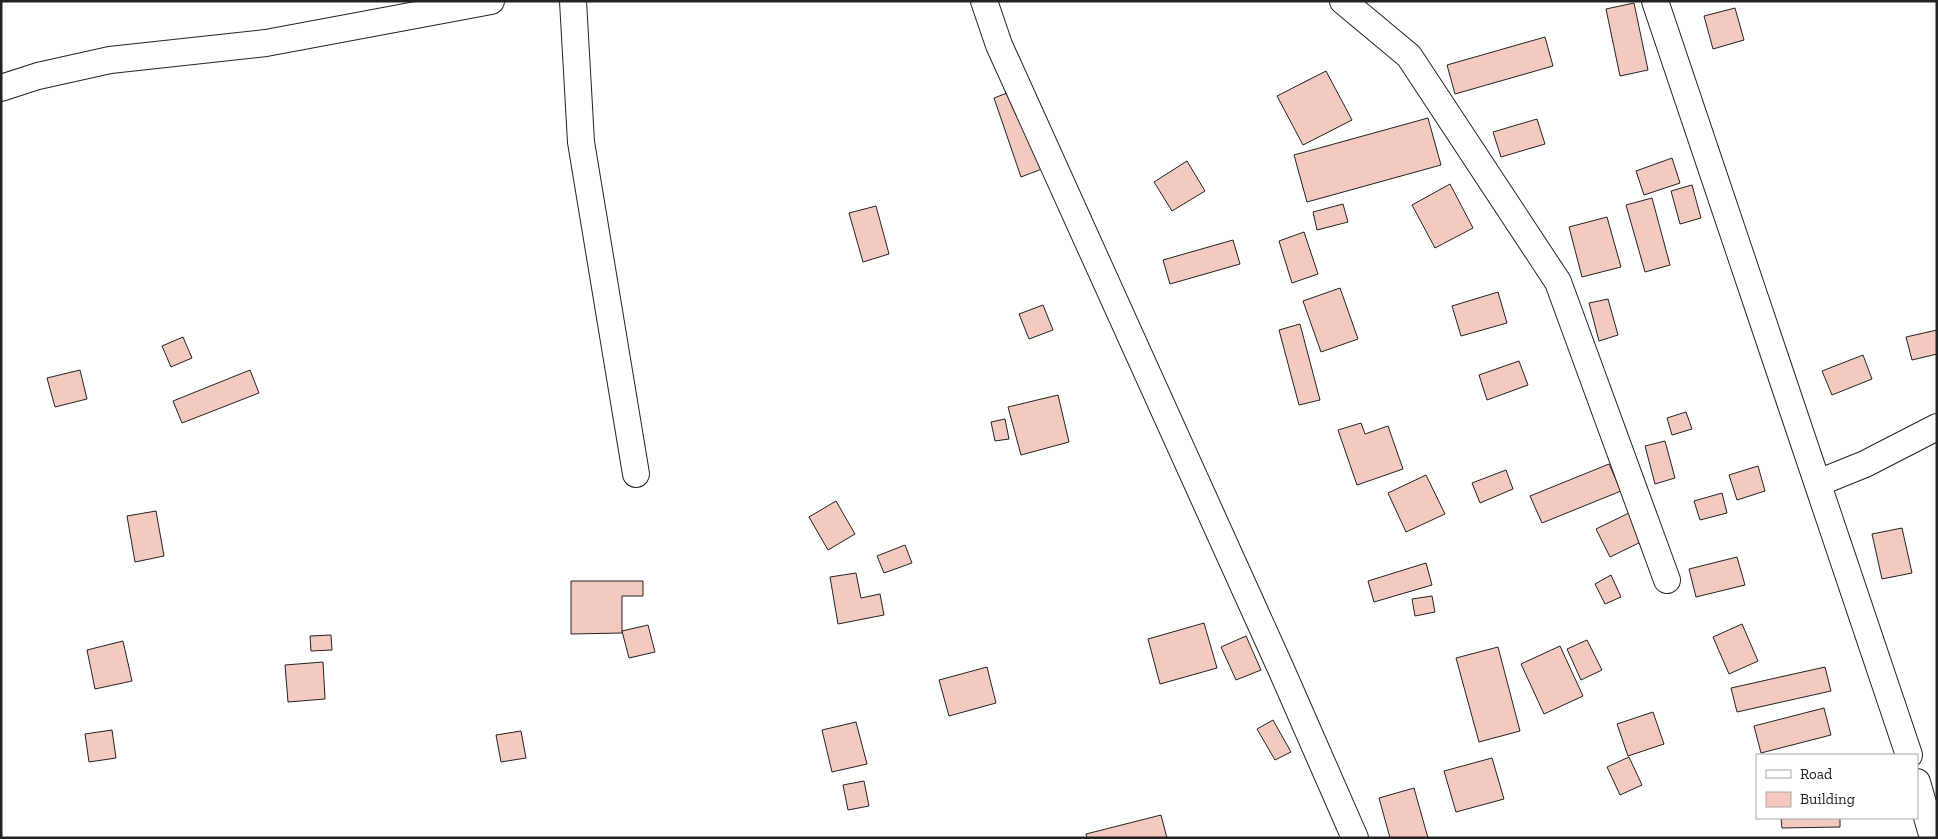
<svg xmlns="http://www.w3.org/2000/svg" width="1938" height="839" viewBox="0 0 1938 839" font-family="'Zilla Slab',serif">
	<rect width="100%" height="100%" fill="#fff"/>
	<!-- building -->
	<g fill="#f3c9c0" stroke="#222">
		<polygon points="1634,3 1648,70 1620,76 1606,9"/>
		<polygon points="1735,8 1744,40 1713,49 1704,16"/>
		<polygon points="1545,37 1553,66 1455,94 1447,65"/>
		<polygon points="1326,71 1352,120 1303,145 1277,96"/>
		<polygon points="1015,90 1042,169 1021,177 994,98"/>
		<polygon points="1428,118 1441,165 1307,202 1294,155"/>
		<polygon points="1537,119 1545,144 1501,157 1493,132"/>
		<polygon points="1672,158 1680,183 1644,195 1636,171"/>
		<polygon points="1187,161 1205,191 1172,211 1154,182"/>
		<polygon points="1450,184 1473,228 1435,248 1412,205"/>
		<polygon points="1692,185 1701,218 1680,224 1671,191"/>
		<polygon points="1652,198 1670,265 1645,272 1626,205"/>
		<polygon points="1343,204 1348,222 1317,230 1313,212"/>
		<polygon points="876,206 889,254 863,262 849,213"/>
		<polygon points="1607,217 1621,267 1582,277 1569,227"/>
		<polygon points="1304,232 1318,274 1292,283 1279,241"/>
		<polygon points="1233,240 1240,264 1170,284 1163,260"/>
		<polygon points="1340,288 1358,339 1321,352 1303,301"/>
		<polygon points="1498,292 1507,323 1461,336 1452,306"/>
		<polygon points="1608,299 1618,335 1599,341 1589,303"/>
		<polygon points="1043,305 1053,330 1029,339 1019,314"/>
		<polygon points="1300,324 1320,400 1299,405 1279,330"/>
		<polygon points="1937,330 1937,354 1912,360 1906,337"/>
		<polygon points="183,337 192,358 171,367 162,346"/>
		<polygon points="1863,355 1872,379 1832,395 1822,371"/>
		<polygon points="1519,361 1528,385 1487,400 1479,375"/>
		<polygon points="80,370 87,399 55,407 47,378"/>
		<polygon points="250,370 259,393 182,423 173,401"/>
		<polygon points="1058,395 1069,442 1021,455 1008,407"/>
		<polygon points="1686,412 1692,429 1672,435 1667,418"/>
		<polygon points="1005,419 1009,439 995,441 991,422"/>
		<polygon points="1361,423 1365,434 1388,426 1403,469 1357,485 1338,430"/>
		<polygon points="1665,441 1675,478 1655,484 1645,446"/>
		<polygon points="1609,464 1621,491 1542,523 1530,496"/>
		<polygon points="1758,466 1765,491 1737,500 1729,475"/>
		<polygon points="1506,470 1513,489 1480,503 1472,483"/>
		<polygon points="1426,475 1445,514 1406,532 1388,493"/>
		<polygon points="1722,493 1727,513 1700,520 1694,501"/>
		<polygon points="836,501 855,534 828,550 809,517"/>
		<polygon points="156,511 164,556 135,562 127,516"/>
		<polygon points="1631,512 1645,540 1610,557 1596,529"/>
		<polygon points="1902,528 1912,573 1882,579 1872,534"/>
		<polygon points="905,545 912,563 884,573 877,556"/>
		<polygon points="1737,557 1745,585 1696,597 1689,569"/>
		<polygon points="1426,563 1432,585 1374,602 1368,581"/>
		<polygon points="856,573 861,598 880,594 884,615 838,624 830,577"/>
		<polygon points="1611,575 1621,597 1605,604 1595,584"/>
		<polygon points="571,581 643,581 643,596 622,596 622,633 571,634"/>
		<polygon points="1432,596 1435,612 1415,616 1412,599"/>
		<polygon points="1204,623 1217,668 1160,684 1148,639"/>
		<polygon points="1742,624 1758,661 1729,674 1713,637"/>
		<polygon points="648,625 655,652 629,658 622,631"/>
		<polygon points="331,635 332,650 311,651 310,636"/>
		<polygon points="1246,636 1261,670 1236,680 1221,647"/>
		<polygon points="1587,640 1602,670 1581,680 1567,649"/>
		<polygon points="123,641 132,681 95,689 87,650"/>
		<polygon points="1560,646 1583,696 1544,714 1521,664"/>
		<polygon points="1498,647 1520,731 1479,742 1456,658"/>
		<polygon points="323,662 325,699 288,702 285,665"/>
		<polygon points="987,667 996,703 949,716 939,680"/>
		<polygon points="1825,667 1831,691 1737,712 1731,688"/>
		<polygon points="1824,708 1831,735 1761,753 1754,726"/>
		<polygon points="1653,712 1664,744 1628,756 1617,724"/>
		<polygon points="1273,720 1291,752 1275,760 1257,729"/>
		<polygon points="856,722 867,764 832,772 822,730"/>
		<polygon points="112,730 116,758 89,762 85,734"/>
		<polygon points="521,731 526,758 501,762 496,735"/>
		<polygon points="1629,757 1642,785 1620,795 1607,767"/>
		<polygon points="1492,758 1504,799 1456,812 1444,771"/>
		<polygon points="864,781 869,806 848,810 843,785"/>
		<polygon points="1414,788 1428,838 1390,838 1379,798"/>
		<polygon points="1161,815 1167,838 1087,838 1086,834"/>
		<polygon points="1781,818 1840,818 1840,827 1782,828"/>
	</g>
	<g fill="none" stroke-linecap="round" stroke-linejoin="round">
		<defs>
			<g id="minor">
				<polyline points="573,1 581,142 636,474"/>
				<polyline points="984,1 999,45 1281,669 1355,838"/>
				<polyline points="1343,1 1409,56 1558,282 1667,580"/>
				<polyline points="1655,1 1909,755"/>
				<polyline points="1,88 38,76 110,60 266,43 491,1"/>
				<polyline points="1818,483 1865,464 1937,427"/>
				<polyline points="1917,782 1933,838"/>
			</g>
		</defs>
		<!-- minor casing -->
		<use href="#minor" stroke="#222" stroke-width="28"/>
		<!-- minor -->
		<use href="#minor" stroke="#fff" stroke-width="26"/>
	</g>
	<!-- border -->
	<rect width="1938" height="839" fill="none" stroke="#222222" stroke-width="5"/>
	<!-- legend -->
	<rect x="1756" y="754" width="162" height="65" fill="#ffffff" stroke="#a7a7a7"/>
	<rect x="1766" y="770" width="25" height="8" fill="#ffffff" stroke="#a7a7a7"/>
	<text x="1800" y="779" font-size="15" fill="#222222">Road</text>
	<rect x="1766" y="792" width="25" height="15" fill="#f3c9c0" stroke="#a7a7a7"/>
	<text x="1800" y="804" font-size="15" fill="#222222">Building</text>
</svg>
